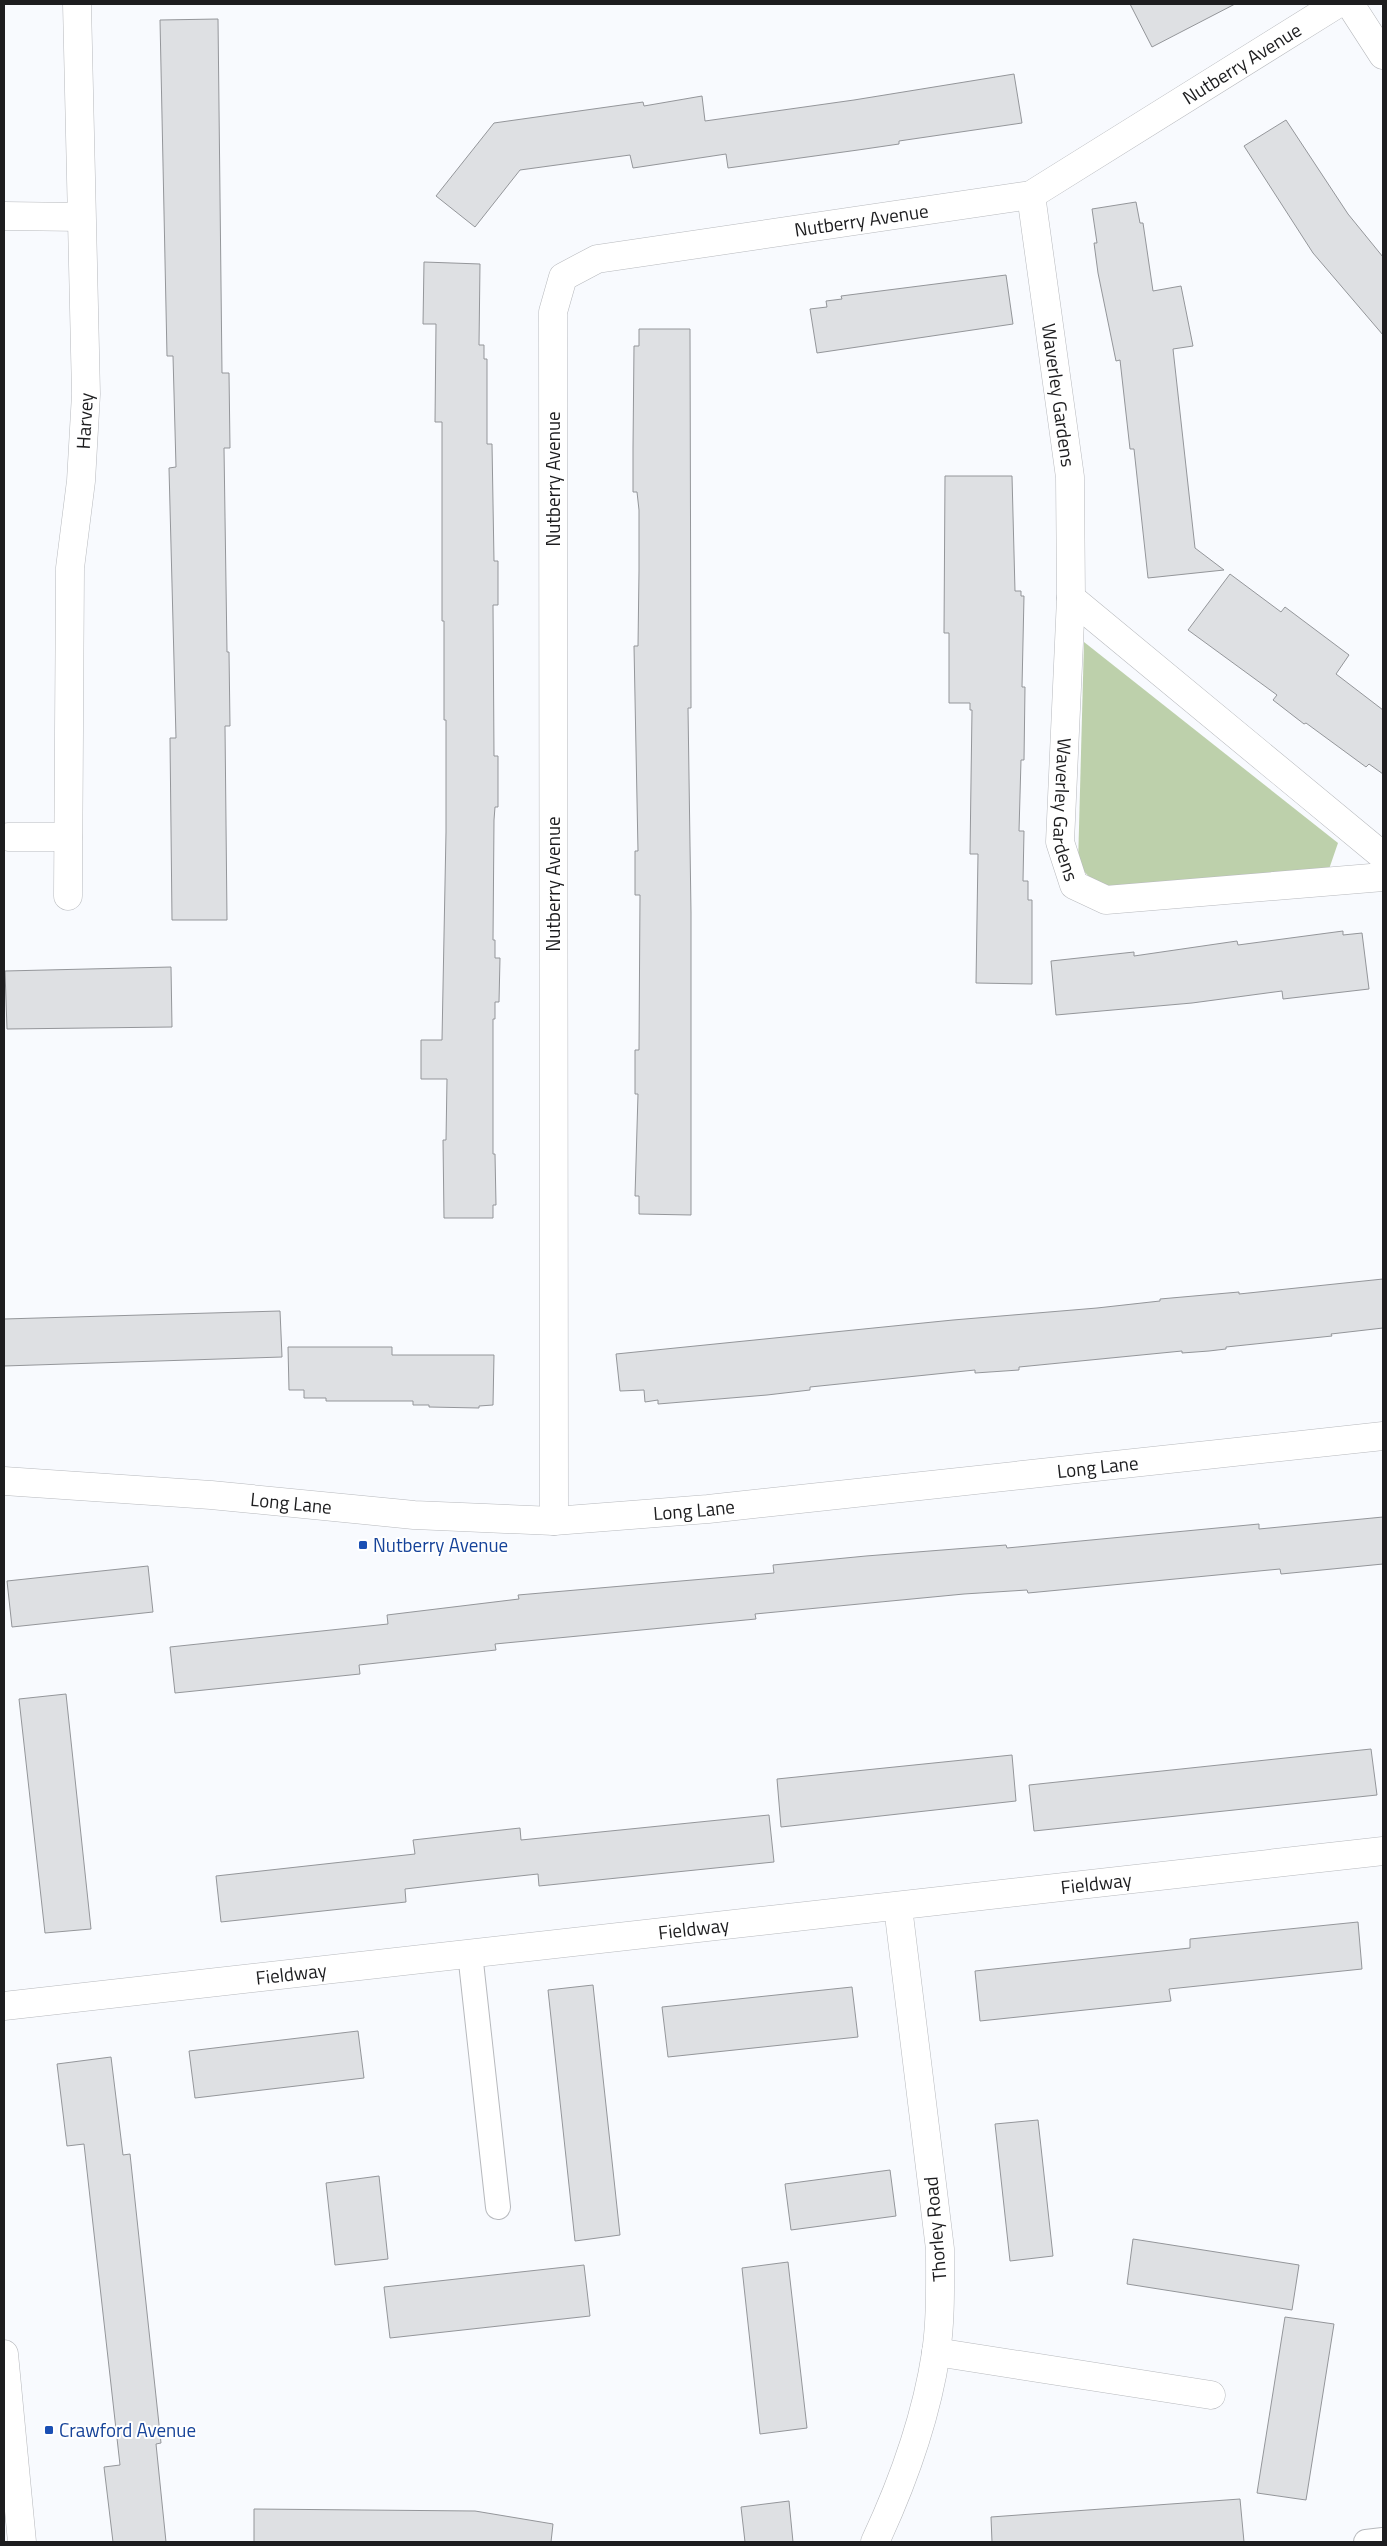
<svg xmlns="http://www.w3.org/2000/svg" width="1387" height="2546" viewBox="0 0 1387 2546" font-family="'Titillium Web',sans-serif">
	<rect width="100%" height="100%" fill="#f8fafe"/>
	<!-- green -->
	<polygon fill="#bdd0ab" points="1084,642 1338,843 1328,872 1120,895 1096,884 1078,865"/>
	<!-- building -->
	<g fill="#dee0e3" stroke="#94969a">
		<polygon points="1130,4 1235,4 1152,47"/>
		<polygon points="218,19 222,373 229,373 230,448 224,448 227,652 229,652 230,726 225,726 227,920 172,920 170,738 176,738 169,468 176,467 173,356 167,356 160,20"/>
		<polygon points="1014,74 1022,123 899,141 899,144 858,150 728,168 726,154 633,168 630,155 520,170 475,227 436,196 494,123 643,102 644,106 702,96 705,121 854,100"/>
		<polygon points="1286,120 1348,214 1383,257 1383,335 1313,253 1244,146"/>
		<polygon points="1136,202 1140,223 1143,223 1153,291 1181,286 1193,346 1173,349 1195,548 1224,570 1148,578 1134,449 1130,449 1120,360 1116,361 1098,273 1094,243 1097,243 1092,209"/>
		<polygon points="424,262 480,264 479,345 484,345 484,359 487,359 487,444 492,444 494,561 498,561 498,605 493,605 494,756 498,756 498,807 495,807 494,820 493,940 495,940 495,958 500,958 499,1002 495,1002 495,1019 493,1019 493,1154 495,1154 496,1205 493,1205 493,1218 444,1218 443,1140 446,1140 447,1079 421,1079 421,1040 442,1040 446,832 446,720 444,720 444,621 442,621 442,422 435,422 436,324 423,324"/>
		<polygon points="1006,275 1013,324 817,353 810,309 827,307 826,301 842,299 841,296"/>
		<polygon points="639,329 690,329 691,708 688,708 691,913 691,1215 639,1214 639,1196 635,1196 638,1094 635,1094 635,1050 639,1050 640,895 635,895 635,851 638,851 634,646 638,646 639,571 639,510 637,492 633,492 633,448 634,346 639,346"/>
		<polygon points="945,476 1012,476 1015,591 1021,591 1021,596 1024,596 1022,687 1025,687 1024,760 1021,760 1019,831 1024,831 1023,881 1028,881 1028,900 1032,900 1032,984 976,983 978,854 970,854 972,710 970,710 970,703 949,703 949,633 944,633"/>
		<polygon points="1230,574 1281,612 1285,607 1349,655 1336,674 1383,710 1383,774 1369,764 1366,767 1306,723 1304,724 1273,700 1277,695 1188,630"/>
		<polygon points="1343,931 1343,935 1362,933 1369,989 1283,999 1282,991 1192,1003 1056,1015 1051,961 1134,952 1134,956 1237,941 1238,945"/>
		<polygon points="171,967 172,1027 7,1029 5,971"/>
		<polygon points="1383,1279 1383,1328 1331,1334 1332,1336 1226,1347 1226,1349 1209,1351 1182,1353 1182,1351 1019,1367 1019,1370 975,1373 975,1370 810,1387 810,1390 767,1395 658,1404 658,1400 645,1402 644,1390 620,1391 616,1354 953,1320 1097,1308 1160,1301 1160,1299 1239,1292 1239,1294"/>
		<polygon points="280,1311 282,1357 4,1366 4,1319"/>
		<polygon points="288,1347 392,1347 392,1355 494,1355 493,1405 479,1406 479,1408 429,1407 429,1405 413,1405 413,1401 326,1401 326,1398 304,1398 304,1390 289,1390"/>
		<polygon points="1383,1517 1383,1564 1281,1574 1280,1569 1028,1593 1027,1590 964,1594 755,1614 756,1619 495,1644 496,1650 359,1665 360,1674 175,1693 170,1647 388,1624 387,1615 519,1599 518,1595 774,1573 773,1565 866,1556 1006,1545 1007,1548 1259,1524 1259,1529"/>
		<polygon points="148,1566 153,1612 12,1627 7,1581"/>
		<polygon points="66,1694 91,1929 45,1933 19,1699"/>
		<polygon points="1371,1749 1377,1795 1034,1831 1029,1785"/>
		<polygon points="1012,1755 1016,1801 781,1827 777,1779"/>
		<polygon points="769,1815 774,1862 539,1886 538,1874 473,1881 405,1889 406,1902 221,1922 216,1876 415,1854 413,1840 520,1828 521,1840"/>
		<polygon points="1358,1922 1362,1969 1169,1989 1171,2001 980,2021 975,1971 1190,1948 1190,1939"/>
		<polygon points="593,1985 620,2235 575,2241 548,1990"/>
		<polygon points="852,1987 858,2037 668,2057 662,2007"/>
		<polygon points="358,2031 364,2078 195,2098 189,2051"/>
		<polygon points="111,2057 123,2155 130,2154 161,2443 156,2444 166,2542 113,2542 104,2467 120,2465 84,2144 67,2146 57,2064"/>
		<polygon points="1038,2120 1053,2256 1010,2261 995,2124"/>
		<polygon points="890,2170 896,2216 791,2230 785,2184"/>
		<polygon points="379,2176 388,2259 335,2265 326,2183"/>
		<polygon points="1133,2239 1299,2265 1292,2310 1127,2284"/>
		<polygon points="788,2262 807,2428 760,2434 742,2268"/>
		<polygon points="584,2265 590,2316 390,2338 384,2287"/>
		<polygon points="1285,2317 1334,2324 1306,2500 1257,2493"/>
		<polygon points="1240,2499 1244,2542 992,2542 991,2517"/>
		<polygon points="789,2501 793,2542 745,2542 741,2507"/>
		<polygon points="254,2509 475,2511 553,2524 551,2542 254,2542"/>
	</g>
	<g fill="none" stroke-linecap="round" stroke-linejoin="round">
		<defs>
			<g id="service">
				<polyline points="470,1953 498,2207"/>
				<polyline points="1366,2542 1383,2540"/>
			</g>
			<g id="minor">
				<path id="s1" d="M1031 195 1070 477 1071 598 1060 842 1074 885 1106 900 1383 877"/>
				<polyline points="4,216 81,217"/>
				<polyline points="1071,598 1383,856"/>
				<polyline points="8,837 68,837"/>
				<path id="s2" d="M68 896 70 568 81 481 86 394 77 4"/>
				<path id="s3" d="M554 1521 553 312 563 277 597 259 1031 195 1337 4"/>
				<path id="s4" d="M4 2006 1383 1851"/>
				<polyline points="936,2352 1211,2395"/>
				<polyline points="4,2354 22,2542"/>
				<path d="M875 2542C903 2482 926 2419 936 2353 941 2319 940 2284 940 2249L898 1907"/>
			</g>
			<g id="tertiary">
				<polyline points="1350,4 1383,55"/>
				<path id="s5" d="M4 1481 211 1495 414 1515 554 1521 708 1509 1383 1436"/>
			</g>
		</defs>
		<!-- service casing -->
		<use href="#service" stroke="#b7b9bd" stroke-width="26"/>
		<!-- minor casing -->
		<use href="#minor" stroke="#b7b9bd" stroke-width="29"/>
		<!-- tertiary casing -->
		<use href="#tertiary" stroke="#b7b9bd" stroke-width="29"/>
		<!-- service -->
		<use href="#service" stroke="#fff" stroke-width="24"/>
		<!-- minor -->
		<use href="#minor" stroke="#fff" stroke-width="28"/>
		<!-- tertiary -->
		<use href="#tertiary" stroke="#fff" stroke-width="28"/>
	</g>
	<!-- markers -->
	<g fill="#1a4fb4" stroke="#fff" stroke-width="2">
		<rect x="358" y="1540" width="10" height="10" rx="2.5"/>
		<rect x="44" y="2425" width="10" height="10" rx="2.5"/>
	</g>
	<g text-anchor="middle" stroke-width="4" stroke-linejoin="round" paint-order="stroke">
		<!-- street labels -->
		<g font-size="19" fill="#1d1d1f" stroke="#fff">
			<text dy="7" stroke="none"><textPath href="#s3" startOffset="1971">Nutberry Avenue</textPath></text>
			<text dy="7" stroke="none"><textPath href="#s3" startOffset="1551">Nutberry Avenue</textPath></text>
			<text dy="7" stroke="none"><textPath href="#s1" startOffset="202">Waverley Gardens</textPath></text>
			<text dy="7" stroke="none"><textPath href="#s2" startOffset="476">Harvey</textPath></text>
			<text transform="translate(553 479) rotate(-90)" y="7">Nutberry Avenue</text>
			<text dy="7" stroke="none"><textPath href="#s1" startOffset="618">Waverley Gardens</textPath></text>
			<text transform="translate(553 884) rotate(-90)" y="7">Nutberry Avenue</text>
			<text dy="7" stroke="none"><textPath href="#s5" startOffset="1098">Long Lane</textPath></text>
			<text dy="7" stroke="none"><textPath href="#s5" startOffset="288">Long Lane</textPath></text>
			<text dy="7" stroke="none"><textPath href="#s5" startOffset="692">Long Lane</textPath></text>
			<text dy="7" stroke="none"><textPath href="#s4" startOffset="1099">Fieldway</textPath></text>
			<text dy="7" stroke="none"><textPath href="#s4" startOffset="694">Fieldway</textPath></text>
			<text dy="7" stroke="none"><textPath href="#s4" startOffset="289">Fieldway</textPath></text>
			<text transform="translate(935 2229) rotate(-95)" y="7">Thorley Road</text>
		</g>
		<!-- transit labels -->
		<g font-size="19" fill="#164399" stroke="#fff" text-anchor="start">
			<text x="373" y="1552">Nutberry Avenue</text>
			<text x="59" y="2437">Crawford Avenue</text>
		</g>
	</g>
	<!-- border -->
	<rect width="1387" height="2546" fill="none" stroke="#1d1d1f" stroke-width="10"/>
</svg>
